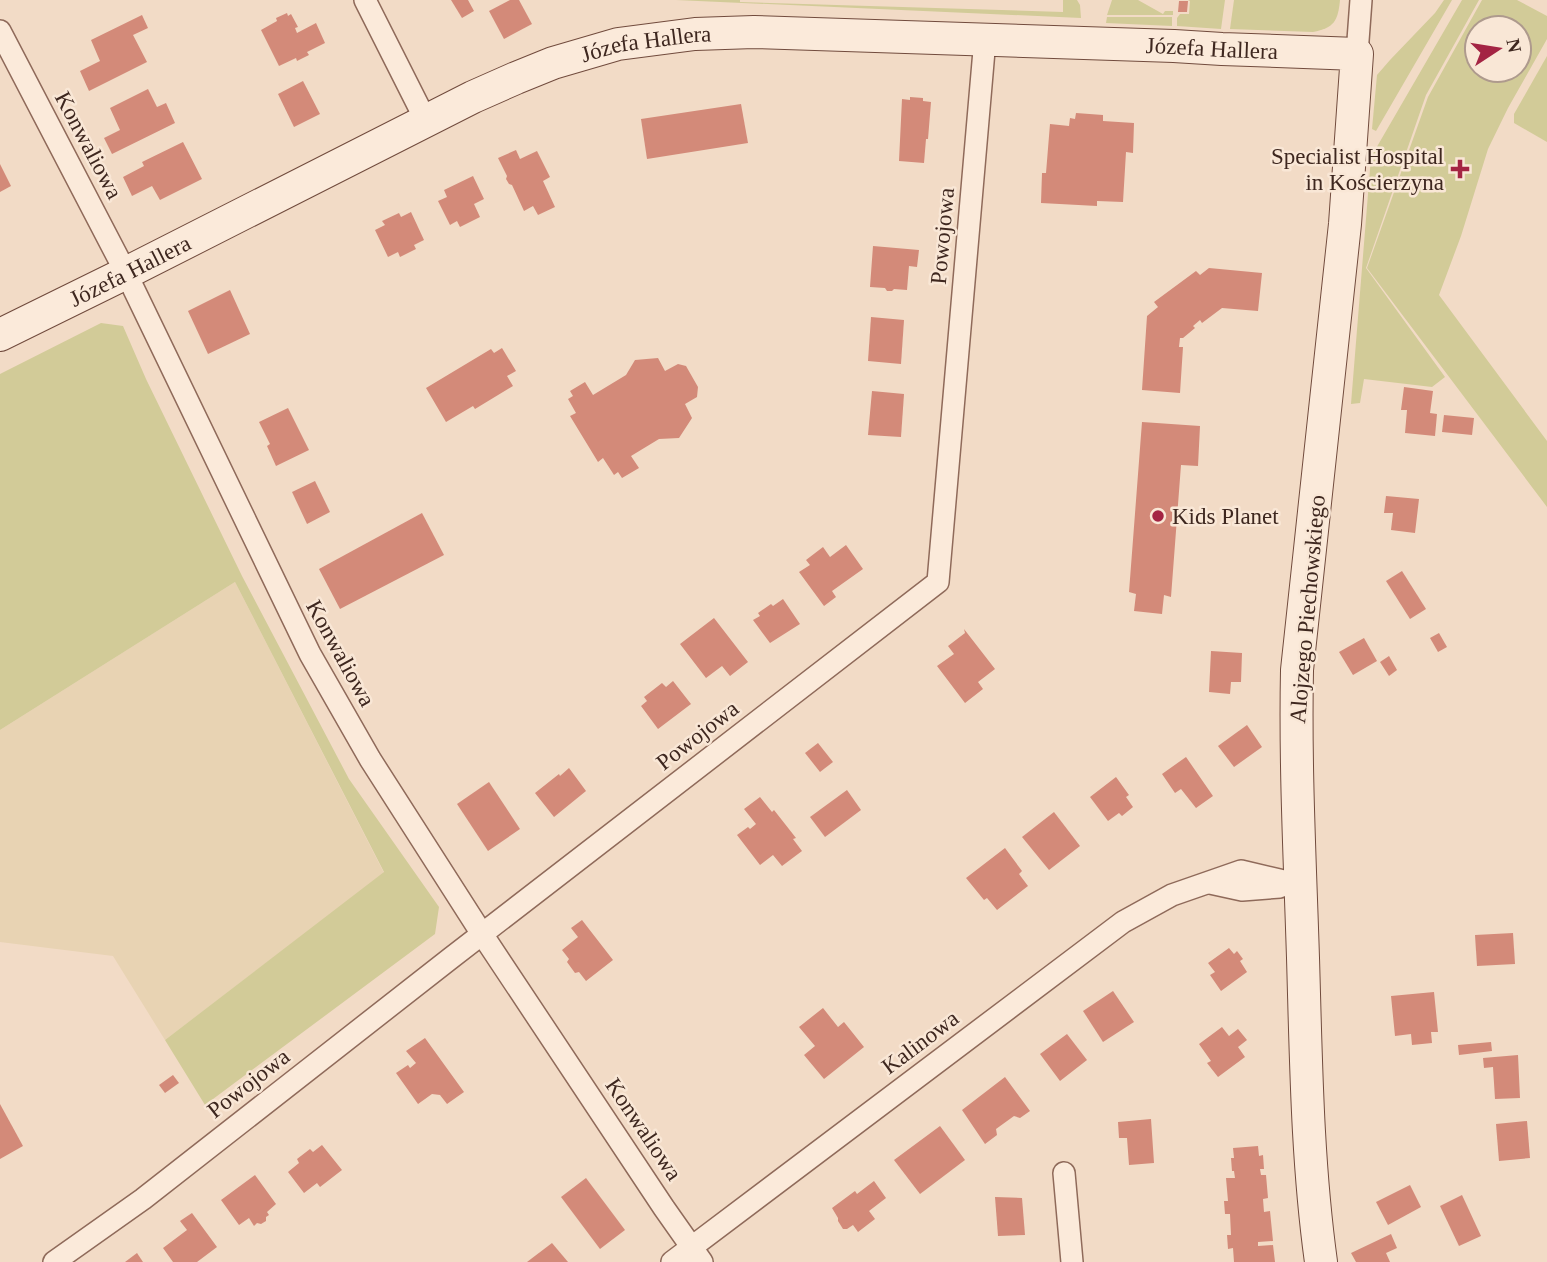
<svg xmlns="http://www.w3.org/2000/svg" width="1547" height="1262" viewBox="0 0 1547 1262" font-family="'Times New Roman',serif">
	<rect width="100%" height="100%" fill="#f2dbc6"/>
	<!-- farmland -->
	<polygon fill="#e8d3b3" points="235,582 384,873 165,1040 113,956 0,942 0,730"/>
	<!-- green -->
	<g fill="#d2cb98" fill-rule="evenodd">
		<polygon points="676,0 740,0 740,2 1063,12 1063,0 1077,0 1080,5 1081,18"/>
		<polygon points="1112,0 1138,0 1163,14 1165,11 1173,11 1173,15 1107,15"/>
		<polygon points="1188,0 1225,0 1221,29 1177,26 1177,18 1180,14 1189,14 1190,1"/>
		<path d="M1234 0H1340C1338 21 1334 28 1313 32L1230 29Z"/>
		<polygon points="1444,0 1452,0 1376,131 1372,129 1377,75 1390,60 1435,13"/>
		<polygon points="1462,0 1479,0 1426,95 1366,268 1445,377 1432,387 1364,379 1360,403 1351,404 1371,157"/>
		<path d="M1482 0H1517L1547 16V39L1508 108 1488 149 1461 236 1439 295 1547 441V507L1367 268 1428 97ZM1477 28H1519V70H1477Z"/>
		<polygon points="1107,17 1172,17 1172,26 1106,23"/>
		<polygon points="1547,56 1547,142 1514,123 1514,114"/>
		<polygon points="101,323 123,326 146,379 242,576 349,779 439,907 435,934 205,1105 165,1040 384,872 235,582 0,730 0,374"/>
	</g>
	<!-- building -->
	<g fill="#d38a79">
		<polygon points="451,0 468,0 474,11 462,18"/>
		<polygon points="510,0 519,0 532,24 504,39 489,11"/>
		<polygon points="1179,1 1188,1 1187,12 1178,12"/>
		<polygon points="287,13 288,16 291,14 298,27 295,28 297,33 316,23 325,43 307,52 309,55 297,61 296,58 279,66 261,30 277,21 276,18"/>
		<polygon points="142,15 148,28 133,35 147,62 89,91 80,71 100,61 91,40"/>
		<polygon points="303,81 320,114 294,127 278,94"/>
		<polygon points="148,89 157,107 166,103 175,123 112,154 104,138 120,130 110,108"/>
		<polygon points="910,97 923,98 923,101 931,102 928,139 926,139 924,163 899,161 902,99 910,100"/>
		<polygon points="741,104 748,143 647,159 641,119"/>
		<polygon points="1076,113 1103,115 1103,121 1134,123 1133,153 1126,152 1123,202 1097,201 1097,206 1041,203 1042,173 1046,173 1050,124 1069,126 1070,118 1075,119"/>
		<polygon points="183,142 202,179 160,200 152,186 132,196 123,177 144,166 142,162"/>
		<polygon points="516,150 520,159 537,151 550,177 543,181 555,207 538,215 533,206 524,211 512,185 509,184 506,179 507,176 498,158"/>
		<polygon points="0,164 11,186 0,192"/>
		<polygon points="473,176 484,199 474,204 480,217 460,227 457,221 450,225 438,201 447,197 444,190"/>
		<polygon points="411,212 424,240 414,245 416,249 400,257 398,252 388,257 375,230 385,225 382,221 399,213 401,217"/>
		<polygon points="873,246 919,250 917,267 909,266 907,290 894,289 892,291 887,291 885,288 870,287"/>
		<polygon points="1209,268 1262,273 1258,311 1222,308 1202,323 1200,320 1193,326 1195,328 1183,338 1180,338 1179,347 1183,347 1180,393 1142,390 1147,316 1158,307 1154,302 1196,271 1200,275"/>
		<polygon points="230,290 250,334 208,354 188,311"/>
		<polygon points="871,317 904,320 901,364 868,361"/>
		<polygon points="502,348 516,371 507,376 513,386 475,409 473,406 446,422 426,388 491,349 494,353"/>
		<polygon points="658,358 665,371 678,364 686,366 698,387 697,397 685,404 692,418 679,438 659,439 631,456 639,468 622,478 618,472 614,475 603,458 598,462 570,416 576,413 568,399 573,396 570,391 585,382 593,395 626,375 635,360"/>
		<polygon points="1404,387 1433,391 1430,413 1437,414 1435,436 1405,433 1407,410 1401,410"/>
		<polygon points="872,391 904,394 901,437 868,435"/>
		<polygon points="288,408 309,450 276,466 267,446 270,444 259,422"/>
		<polygon points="1444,415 1474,418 1472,435 1442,432"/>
		<polygon points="1142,422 1200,426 1198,466 1181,465 1171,597 1164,595 1162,614 1134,611 1136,594 1129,592"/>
		<polygon points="315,481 330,512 307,524 292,492"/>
		<polygon points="1386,496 1419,499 1415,533 1391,530 1393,513 1384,513"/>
		<polygon points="422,513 444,555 340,609 319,569"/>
		<polygon points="846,545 863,569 832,591 836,597 824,606 799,572 810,565 806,560 823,547 830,557"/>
		<polygon points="1402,571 1426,609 1410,619 1386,581"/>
		<polygon points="783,599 800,624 770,643 753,620 760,616 758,613 771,604 773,606"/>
		<polygon points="714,618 748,662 730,676 722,666 706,678 680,644"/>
		<polygon points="964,629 995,669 978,682 983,689 965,703 937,666 954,654 948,646 965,633"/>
		<polygon points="1439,633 1447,647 1438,652 1430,638"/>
		<polygon points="1364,638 1377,661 1353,675 1339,652"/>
		<polygon points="1211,651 1242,653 1241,682 1231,682 1230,694 1209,692"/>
		<polygon points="1389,656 1397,670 1389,676 1380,662"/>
		<polygon points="673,681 691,704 658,729 641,706 647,701 644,697 662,683 666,687"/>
		<polygon points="1247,725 1262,747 1234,767 1218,746"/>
		<polygon points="818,743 833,762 820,772 805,753"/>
		<polygon points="1186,757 1213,796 1196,808 1181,789 1175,793 1162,774"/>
		<polygon points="569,768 586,791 554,817 535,793 559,774 560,776"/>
		<polygon points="1116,777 1129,795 1126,797 1133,807 1122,816 1119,813 1108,821 1090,797"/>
		<polygon points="489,782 520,829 488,851 457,804"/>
		<polygon points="847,790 861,810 825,837 810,817"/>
		<polygon points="760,797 772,812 774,810 796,838 793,839 802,851 782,866 773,855 760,865 737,835 748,827 750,829 756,824 744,809"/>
		<polygon points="1054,812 1080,846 1049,870 1022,837"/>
		<polygon points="1005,848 1022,871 1019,874 1028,886 997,910 987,898 984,900 966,878"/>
		<polygon points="582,920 613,960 586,981 579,972 575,973 567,962 569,959 562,950 578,937 571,928"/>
		<polygon points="1513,933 1515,964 1477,966 1475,935"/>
		<polygon points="1229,948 1234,954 1237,951 1243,959 1240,961 1247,972 1221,991 1210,975 1215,972 1208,963"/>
		<polygon points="1113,991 1134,1022 1103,1042 1083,1011"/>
		<polygon points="1434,992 1438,1032 1431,1032 1432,1043 1412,1045 1411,1034 1395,1036 1391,996"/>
		<polygon points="823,1008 838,1027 844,1022 864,1047 824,1079 804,1055 815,1046 799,1027"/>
		<polygon points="1222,1027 1229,1036 1238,1029 1247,1040 1238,1047 1245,1057 1218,1077 1207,1063 1211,1061 1199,1044"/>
		<polygon points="1067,1034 1087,1060 1060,1081 1040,1054"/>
		<polygon points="425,1038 464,1092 447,1104 440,1095 432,1094 418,1104 396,1073 408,1065 410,1068 416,1063 406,1051"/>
		<polygon points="1491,1042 1492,1051 1459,1055 1458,1045"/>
		<polygon points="1518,1055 1520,1098 1495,1099 1493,1067 1484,1068 1483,1058"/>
		<polygon points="173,1075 179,1083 165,1093 159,1085"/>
		<polygon points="1005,1077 1030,1111 1020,1118 1014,1116 996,1129 997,1135 985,1144 962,1110"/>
		<polygon points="0,1104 23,1146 0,1159"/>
		<polygon points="1151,1119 1154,1163 1129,1165 1127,1138 1119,1138 1118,1122"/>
		<polygon points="1527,1121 1530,1158 1499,1161 1496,1124"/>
		<polygon points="940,1126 965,1160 920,1194 894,1160"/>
		<polygon points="322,1145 342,1170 320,1187 317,1183 304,1193 288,1172 299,1163 297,1159 310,1149 313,1152"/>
		<polygon points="1258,1146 1259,1156 1263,1155 1264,1169 1260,1169 1261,1175 1266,1175 1268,1198 1263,1199 1264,1212 1270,1211 1273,1241 1258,1242 1258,1246 1273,1245 1275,1262 1234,1262 1233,1248 1228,1249 1227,1235 1231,1235 1230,1214 1225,1214 1224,1201 1228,1201 1226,1178 1235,1178 1234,1171 1232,1171 1231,1158 1234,1158 1233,1148"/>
		<polygon points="255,1175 276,1204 267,1212 269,1215 266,1217 266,1221 261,1224 257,1223 254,1226 249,1218 239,1225 221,1200"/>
		<polygon points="586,1178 625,1230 600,1249 561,1197"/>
		<polygon points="874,1181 886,1198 869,1211 875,1219 858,1232 853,1225 847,1229 843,1229 838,1221 838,1218 832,1208 855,1191 857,1194"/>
		<polygon points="1410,1185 1421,1207 1388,1225 1376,1202"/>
		<polygon points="1462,1195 1481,1236 1459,1246 1440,1206"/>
		<polygon points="995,1197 1022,1198 1025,1235 998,1236"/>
		<polygon points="192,1213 217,1247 197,1262 173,1262 163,1248 187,1230 180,1221"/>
		<polygon points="1391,1234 1397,1248 1386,1253 1390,1262 1356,1262 1351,1253"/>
		<polygon points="552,1243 568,1262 527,1262"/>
		<polygon points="137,1253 143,1262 125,1262"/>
	</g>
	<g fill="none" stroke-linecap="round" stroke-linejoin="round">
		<defs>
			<g id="street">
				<polyline points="365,0 426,121"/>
				<polyline points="0,31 126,273 310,654 370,759 482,934 664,1208 702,1262"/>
				<polyline points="1357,54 1361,0"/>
				<polyline points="1210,883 1242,890 1280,887"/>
				<polyline points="1064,1173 1072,1262"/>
				<polyline points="54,1262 143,1199 451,958 938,582 985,39"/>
				<polyline points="672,1262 1123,922 1172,895 1241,871 1301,885"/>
			</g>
			<g id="secondary">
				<path id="s1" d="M0 335 126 273 473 97 516 78 553 63 618 44 695 34 754 32 1174 46 1222 49 1357 54 1345 224 1297 670C1295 766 1300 862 1303 958 1306 1059 1307 1161 1321 1262"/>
			</g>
		</defs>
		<!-- street casing -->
		<use href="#street" stroke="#8f6a5a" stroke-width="24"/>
		<!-- secondary casing -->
		<use href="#secondary" stroke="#714b3d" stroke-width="34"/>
		<!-- street -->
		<use href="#street" stroke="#fbeada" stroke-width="21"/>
		<!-- secondary -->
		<use href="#secondary" stroke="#fbeada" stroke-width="32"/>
	</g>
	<!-- markers -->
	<g fill="#a42443" stroke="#f9e7d6" stroke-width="2.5">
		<path d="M1456.5 158.5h7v7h7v7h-7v7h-7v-7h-7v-7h7z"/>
		<circle cx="1158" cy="516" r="7"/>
	</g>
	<g text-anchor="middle" stroke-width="5" stroke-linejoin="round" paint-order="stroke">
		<!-- street labels -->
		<g font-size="23" fill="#3e271f" stroke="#f9e7d6">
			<text dy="8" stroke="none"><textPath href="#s1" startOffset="712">Józefa Hallera</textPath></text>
			<text dy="8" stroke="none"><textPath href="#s1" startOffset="1279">Józefa Hallera</textPath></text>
			<text transform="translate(89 145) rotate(62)" y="8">Konwaliowa</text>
			<text transform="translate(942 236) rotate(-85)" y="8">Powojowa</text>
			<text dy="8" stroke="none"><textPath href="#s1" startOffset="145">Józefa Hallera</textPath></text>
			<text transform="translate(1307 609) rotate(-85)" y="8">Alojzego Piechowskiego</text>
			<text transform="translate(341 653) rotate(61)" y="8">Konwaliowa</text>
			<text transform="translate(697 735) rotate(-38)" y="8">Powojowa</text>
			<text transform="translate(920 1042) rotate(-37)" y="8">Kalinowa</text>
			<text transform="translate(248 1083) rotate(-38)" y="8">Powojowa</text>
			<text transform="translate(644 1129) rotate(56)" y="8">Konwaliowa</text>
		</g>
		<!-- poi labels -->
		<g font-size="23" fill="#3e271f" stroke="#f9e7d6" text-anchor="end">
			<text x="1444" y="164">Specialist Hospital<tspan x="1444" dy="26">in Kościerzyna</tspan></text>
			<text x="1172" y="524" text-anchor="start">Kids Planet</text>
		</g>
	</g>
	<!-- north arrow -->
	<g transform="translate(1498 49) rotate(78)"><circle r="33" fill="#f9e7d6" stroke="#ae9a8d" stroke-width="2"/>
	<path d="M0-5L12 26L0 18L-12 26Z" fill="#a42443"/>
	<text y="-10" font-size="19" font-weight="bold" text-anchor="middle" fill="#3e271f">N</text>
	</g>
</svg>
